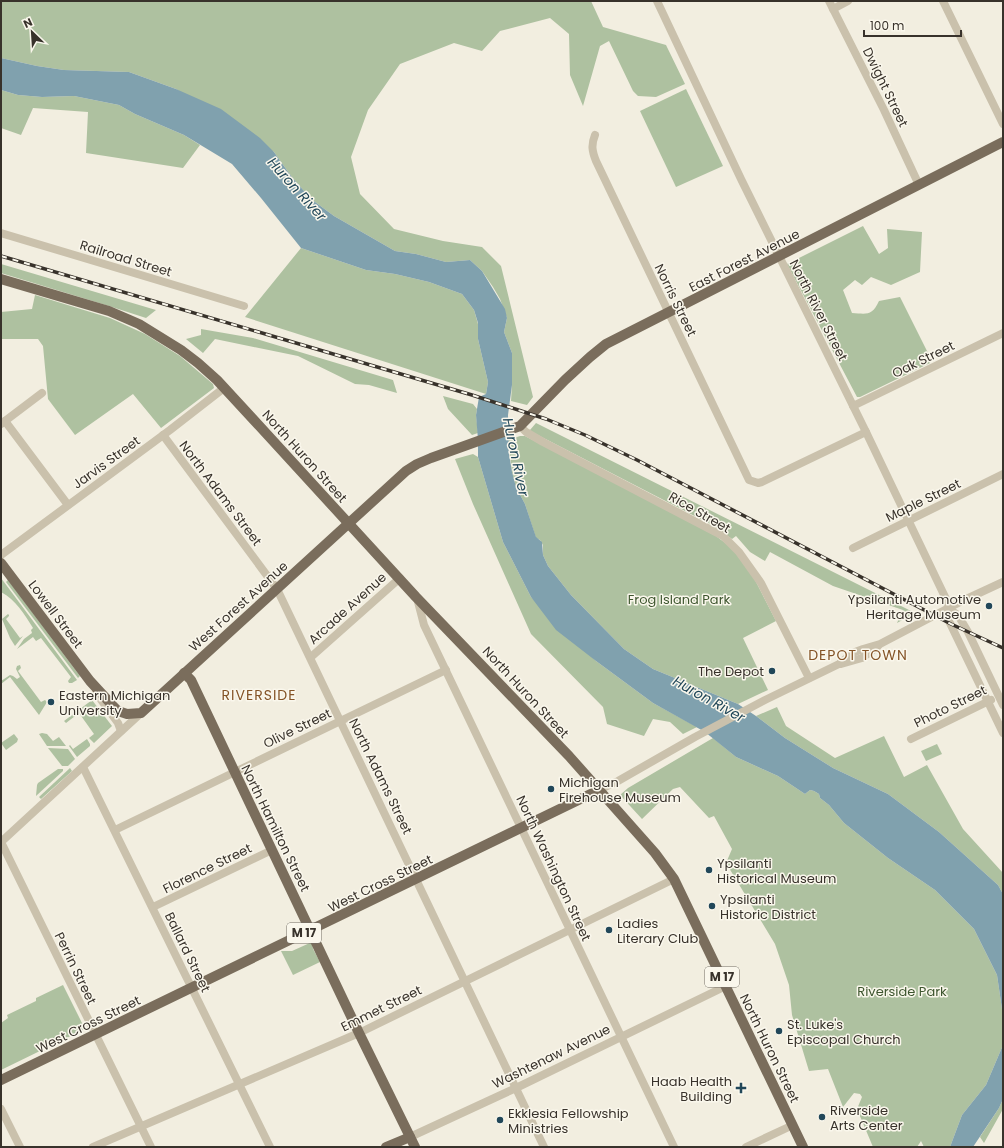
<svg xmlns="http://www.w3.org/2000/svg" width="1004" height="1148" viewBox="0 0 1004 1148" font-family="Poppins,sans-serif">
	<rect width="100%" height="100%" fill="#f2eee0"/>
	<!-- green -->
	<g fill="#aec1a0">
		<polygon points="1,1 591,1 603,27 666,45 685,84 656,97 638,96 633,91 609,41 600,46 583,106 570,75 569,34 550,18 500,31 482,51 454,43 400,64 368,110 351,157 360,194 394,229 443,241 482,247 501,266 533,397 527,405 511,401 512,385 512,353 504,332 507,318 500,299 493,287 482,271 470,260 446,262 416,254 395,251 334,216 311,199 291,176 274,152 176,89 129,72 64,70 37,66 1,58"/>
		<polygon points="686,89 723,166 676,187 640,111"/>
		<polygon points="1,90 18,95 42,97 74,96 119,105 135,114 184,135 200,145 183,168 86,153 88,112 33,108 21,135 1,128"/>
		<path d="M863 226 879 254 888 248 887 229 922 232 920 272 891 285 871 277 862 285 855 280 843 290 852 313C867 314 872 316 879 301L900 297 928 353 930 363 860 397H857L787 264Z"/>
		<polygon points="301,248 366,270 395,274 429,282 462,294 474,310 478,324 478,339 488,382 486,394 245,317"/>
		<polygon points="1,264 156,310 146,318 109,306 1,273"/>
		<polygon points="35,295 110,318 145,334 180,356 213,384 214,388 161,428 133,394 75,435 48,399 43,346 38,339 1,339 1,312 32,309"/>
		<polygon points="201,329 253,338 393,380 397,393 369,385 355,384 298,356 215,339 203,353 186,339 201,335"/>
		<polygon points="443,396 473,404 477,409 476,415 478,433 472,435 448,409"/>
		<polygon points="536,423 915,613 897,623 903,610 833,586 770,552 765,561 750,552 736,536 732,539 714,526 530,431 530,430"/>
		<polygon points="520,436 525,436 716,536 732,548 754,578 776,621 743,638 768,690 738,704 653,669 624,649 571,595 548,566 543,555 543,545 540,540 536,538 525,504 516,487 512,472 508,440"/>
		<polygon points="473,454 478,457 503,542 531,597 596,661 653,703 697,727 683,734 670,722 653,719 644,736 607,724 603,707 531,634 473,504 455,459"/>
		<path d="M1 578 77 680 72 683H69L68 681 71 677 41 638 36 641 33 637 17 649 24 639 32 633 31 630 33 628C24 614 16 600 1 592Z"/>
		<polygon points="8,580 80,676 78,678 6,582"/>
		<polygon points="8,614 9,615 9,616 6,619 20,638 23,636 15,646 10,638 2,619"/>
		<polygon points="20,665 21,668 18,671 41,702 45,700 47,702 39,715 10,677 1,684 1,681 10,675 13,676 17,679 20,677 16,669 17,666"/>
		<polygon points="92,700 112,726 94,743 89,738 94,734 79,713 66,723 64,721"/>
		<polygon points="777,707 786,726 835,758 884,736 904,777 927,765 963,829 1003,873 1003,894 998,885 939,832 888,794 833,768 785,738 756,716"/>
		<polygon points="42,733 47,734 53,741 59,737 66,746 47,746 39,734"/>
		<polygon points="14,734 18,739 17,742 6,750 1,743"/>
		<polygon points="713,738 736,757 778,776 805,794 810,790 814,791 819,794 820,798 829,805 844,823 888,858 935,890 974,929 997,975 1003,1016 1003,1045 986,1085 962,1115 950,1147 924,1147 921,1141 917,1147 873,1147 857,1109 862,1097 860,1094 854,1093 843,1107 828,1069 809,1071 792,1015 789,985 775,944 726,863 732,849 714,816 709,818 680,787 673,789 642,819 620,795 628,788"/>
		<polygon points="87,739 90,744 90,746 77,757 69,746 70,745 73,749"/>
		<polygon points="937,744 942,754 926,761 921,751"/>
		<polygon points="48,748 68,749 75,759 68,766 62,766"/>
		<polygon points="70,768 72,771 41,799 39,797"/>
		<polygon points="58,769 63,769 63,771 36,796 37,785 38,783"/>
		<polygon points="312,942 313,949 320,962 293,975 281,951 292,951"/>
		<polygon points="63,985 85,1029 1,1070 1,1023 8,1018 7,1015 36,1001 36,998"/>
		<polygon points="1003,1099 1003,1109 984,1143 980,1137 999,1108"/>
	</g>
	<!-- water -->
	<g fill="#80a1ae">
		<polygon points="1,58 37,66 64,70 129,72 176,89 221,109 260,138 274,152 291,176 311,199 334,216 395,251 416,254 446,262 470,260 482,271 505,309 507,318 504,332 512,353 512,385 508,415 509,454 512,472 516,487 525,504 536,537 542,542 543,555 548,566 571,595 624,649 653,669 738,704 756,716 785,738 833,768 888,794 939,832 998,885 1003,894 1003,1016 997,975 974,929 935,890 888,858 844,823 829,805 820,798 819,794 814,791 810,790 805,794 778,776 736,757 705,732 653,703 596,661 556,630 531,597 503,542 478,457 478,440 476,415 479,397 486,394 488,382 478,339 478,323 474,310 462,294 429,282 395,274 366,270 301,248 261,198 232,164 184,135 135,114 119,105 74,96 42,97 18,95 1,90"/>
		<polygon points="1003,1045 1003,1099 999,1108 973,1147 950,1147 962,1115 986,1085"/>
	</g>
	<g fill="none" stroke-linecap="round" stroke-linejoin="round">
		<!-- minor -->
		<g stroke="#cac1ac" stroke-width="8">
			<polyline points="657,1 741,179 866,432 946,599 949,609 948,619 1003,733"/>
			<polyline points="829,1 884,110 919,185"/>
			<polyline points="943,1 1003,124"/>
			<polyline points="833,9 848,1"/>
			<path d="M595 135C591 145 592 151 596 161L749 480 758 483 762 482 866 432"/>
			<polyline points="1,233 244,306"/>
			<polyline points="853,406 1003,333"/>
			<polyline points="5,421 68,505"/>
			<polyline points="1,424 42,393"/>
			<polyline points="520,426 526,432 543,442 723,536 739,552 761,583 809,678"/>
			<polyline points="163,435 277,589 544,1147"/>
			<polyline points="853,548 1003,474"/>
			<polyline points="1,555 170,430 224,388"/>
			<polyline points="417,598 424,625 674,1147"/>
			<polyline points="949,609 958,615 968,632 1003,705"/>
			<polyline points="311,657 400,578"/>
			<polyline points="841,664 862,658 878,646"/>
			<polyline points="96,693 118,723 121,731"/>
			<polyline points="911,739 991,700"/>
			<polyline points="83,767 270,1147"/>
			<polyline points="599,790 618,781 695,737 765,700 839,664 855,652 863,649 880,644 962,601 1003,582"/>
			<polyline points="115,830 446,670"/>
			<polyline points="1,842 151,1147"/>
			<polyline points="1,842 141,713"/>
			<polyline points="153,907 272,850"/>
			<polyline points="1,1109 20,1147"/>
			<polyline points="410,1137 516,1088 726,986"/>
			<polyline points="93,1147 359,1033 674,879"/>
			<polyline points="746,1147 793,1125"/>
		</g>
		<!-- major -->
		<g stroke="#7a6d5c" stroke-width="10">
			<polyline points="1,279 109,311 139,324 181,350 198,363 217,380 252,418 416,597 569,756 655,853 674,879 803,1147"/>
			<polyline points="1,563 90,681 113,706 118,711 127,714 141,713 406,471 417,464 431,458 520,426 565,380 590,357 606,344 1003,142"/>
			<polyline points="184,673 191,680 359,1033 415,1147"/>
			<polyline points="1,1080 599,790"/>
			<polyline points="386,1147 410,1137"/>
		</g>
		<defs>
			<polyline id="rail" points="1,256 472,395 546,419 585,435 637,460 951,624 1003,648"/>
		</defs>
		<!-- rail casing -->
		<use href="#rail" stroke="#38322b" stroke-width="3.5"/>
		<!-- rail -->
		<use href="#rail" stroke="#faf7ec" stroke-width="2" stroke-dasharray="6" stroke-linecap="butt"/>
	</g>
	<!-- markers -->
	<g fill="#214759" stroke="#faf7ec" stroke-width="1.5">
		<circle cx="989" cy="606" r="4"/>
		<circle cx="772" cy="671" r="4"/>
		<circle cx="51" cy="702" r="4"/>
		<circle cx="551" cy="789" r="4"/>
		<circle cx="709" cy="870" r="4"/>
		<circle cx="712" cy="906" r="4"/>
		<circle cx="609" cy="930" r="4"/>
		<circle cx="779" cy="1031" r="4"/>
		<path d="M739 1082h4v4h4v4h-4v4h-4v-4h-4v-4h4z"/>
		<circle cx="822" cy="1117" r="4"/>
		<circle cx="500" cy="1120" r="4"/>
	</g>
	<g text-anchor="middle" stroke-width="3" stroke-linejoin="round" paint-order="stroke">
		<!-- shield labels -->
		<g fill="#faf7ec" stroke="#726d65" stroke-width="1">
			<rect x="287" y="923" width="34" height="20" rx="3"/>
			<rect x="705" y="967" width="34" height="20" rx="3"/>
		</g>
		<g font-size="12" font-weight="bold" fill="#38322b">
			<text x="304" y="937">M 17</text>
			<text x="722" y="981">M 17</text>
		</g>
		<!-- street labels -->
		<g font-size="13" fill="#38322b" stroke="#faf7ec">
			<text transform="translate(886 87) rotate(64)" y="5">Dwight Street</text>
			<text transform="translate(126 258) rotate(17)" y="5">Railroad Street</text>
			<text transform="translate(744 260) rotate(-27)" y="5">East Forest Avenue</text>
			<text transform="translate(676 300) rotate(64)" y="5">Norris Street</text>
			<text transform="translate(819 310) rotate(63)" y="5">North River Street</text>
			<text transform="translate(923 359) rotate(-26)" y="5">Oak Street</text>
			<text transform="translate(305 456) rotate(48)" y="5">North Huron Street</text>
			<text transform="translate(106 462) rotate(-36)" y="5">Jarvis Street</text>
			<text transform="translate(221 493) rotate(53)" y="5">North Adams Street</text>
			<text transform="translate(923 500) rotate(-26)" y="5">Maple Street</text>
			<text transform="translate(700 512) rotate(30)" y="5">Rice Street</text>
			<text transform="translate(238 606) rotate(-42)" y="5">West Forest Avenue</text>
			<text transform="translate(347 608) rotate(-42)" y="5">Arcade Avenue</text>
			<text transform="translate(56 614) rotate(53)" y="5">Lowell Street</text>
			<text transform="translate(526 692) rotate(47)" y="5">North Huron Street</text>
			<text transform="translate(950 706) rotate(-26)" y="5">Photo Street</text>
			<text transform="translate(297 728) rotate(-26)" y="5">Olive Street</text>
			<text transform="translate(381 776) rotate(64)" y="5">North Adams Street</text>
			<text transform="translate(276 828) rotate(64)" y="5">North Hamilton Street</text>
			<text transform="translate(207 868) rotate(-26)" y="5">Florence Street</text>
			<text transform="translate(554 868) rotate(65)" y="5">North Washington Street</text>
			<text transform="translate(380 883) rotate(-26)" y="5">West Cross Street</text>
			<text transform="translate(188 952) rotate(64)" y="5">Ballard Street</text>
			<text transform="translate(76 968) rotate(64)" y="5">Perrin Street</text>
			<text transform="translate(381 1008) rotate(-26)" y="5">Emmet Street</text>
			<text transform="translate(88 1024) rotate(-26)" y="5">West Cross Street</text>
			<text transform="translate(770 1048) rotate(64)" y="5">North Huron Street</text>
			<text transform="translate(551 1056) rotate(-26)" y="5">Washtenaw Avenue</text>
		</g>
		<!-- park labels -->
		<g font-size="13" fill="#3e562f" stroke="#faf7ec">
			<text x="679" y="604">Frog Island Park</text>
			<text x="902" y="996">Riverside Park</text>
		</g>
		<!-- poi labels -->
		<g font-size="13" fill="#38322b" stroke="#faf7ec" text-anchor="start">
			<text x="981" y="604" text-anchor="end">Ypsilanti Automotive<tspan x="981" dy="15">Heritage Museum</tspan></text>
			<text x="764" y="676" text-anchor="end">The Depot</text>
			<text x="59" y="700">Eastern Michigan<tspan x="59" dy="15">University</tspan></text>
			<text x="559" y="787">Michigan<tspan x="559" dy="15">Firehouse Museum</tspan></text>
			<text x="717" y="868">Ypsilanti<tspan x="717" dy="15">Historical Museum</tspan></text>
			<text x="720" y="904">Ypsilanti<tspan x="720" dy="15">Historic District</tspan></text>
			<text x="617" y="928">Ladies<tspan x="617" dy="15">Literary Club</tspan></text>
			<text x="787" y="1029">St. Luke's<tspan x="787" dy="15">Episcopal Church</tspan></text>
			<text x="732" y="1086" text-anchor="end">Haab Health<tspan x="732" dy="15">Building</tspan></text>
			<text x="830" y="1115">Riverside<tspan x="830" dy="15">Arts Center</tspan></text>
			<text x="508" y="1118">Ekklesia Fellowship<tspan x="508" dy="15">Ministries</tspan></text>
		</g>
		<!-- water labels -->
		<g font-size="14" font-style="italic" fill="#214759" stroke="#faf7ec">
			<text transform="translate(297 189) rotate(48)" y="5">Huron River</text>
			<text transform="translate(516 457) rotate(78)" y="5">Huron River</text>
			<text transform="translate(709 699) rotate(29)" y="5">Huron River</text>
		</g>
		<!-- neighbourhood labels -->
		<g font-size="14" letter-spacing="1" fill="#845427" stroke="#faf7ec">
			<text x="858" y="660">DEPOT TOWN</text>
			<text x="259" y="700">RIVERSIDE</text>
		</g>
	</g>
	<!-- border -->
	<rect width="1004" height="1148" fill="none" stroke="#38322b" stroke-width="4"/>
	<!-- north arrow -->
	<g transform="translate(32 32) rotate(335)" stroke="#faf7ec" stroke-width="3" paint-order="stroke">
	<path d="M0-3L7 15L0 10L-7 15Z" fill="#38322b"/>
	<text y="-6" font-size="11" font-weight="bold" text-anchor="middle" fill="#38322b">N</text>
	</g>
	<!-- scale -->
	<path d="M864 30v6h97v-6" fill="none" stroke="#38322b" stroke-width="2"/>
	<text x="870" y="30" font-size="12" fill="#38322b" stroke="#faf7ec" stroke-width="3" paint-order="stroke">100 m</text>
</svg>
